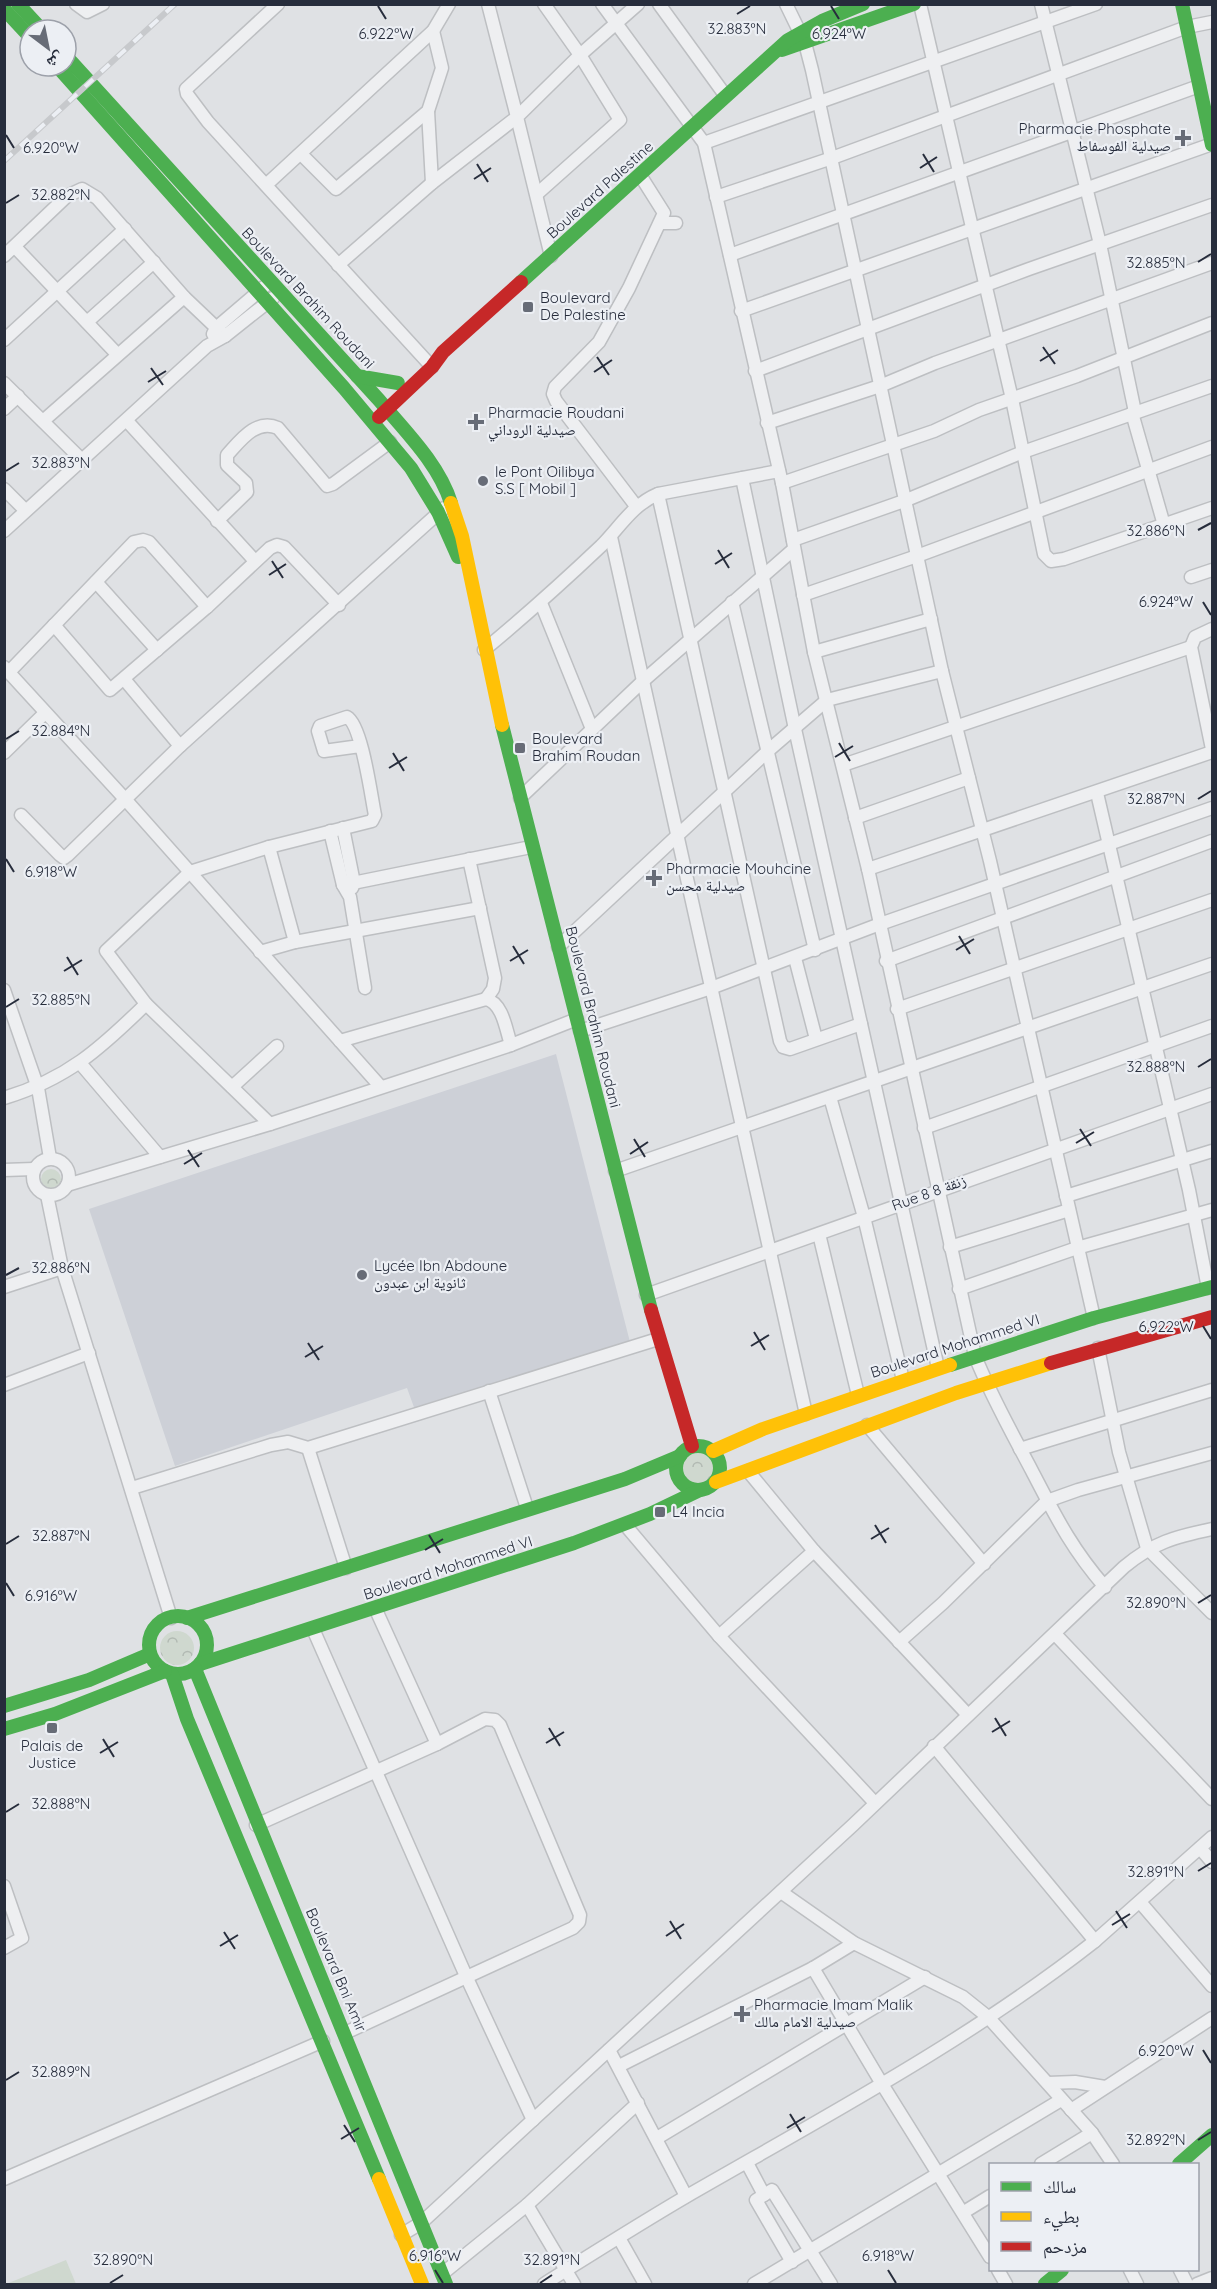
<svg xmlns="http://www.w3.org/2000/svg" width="1217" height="2289" viewBox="0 0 1217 2289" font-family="Quicksand,'Noto Naskh Arabic',sans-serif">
	<defs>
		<pattern id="park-crowns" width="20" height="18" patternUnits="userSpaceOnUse" patternTransform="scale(1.5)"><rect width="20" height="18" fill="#cfd8cf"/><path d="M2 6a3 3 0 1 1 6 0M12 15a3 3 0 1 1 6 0" fill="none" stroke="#b2bab3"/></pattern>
	</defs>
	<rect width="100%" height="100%" fill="#dfe1e4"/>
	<!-- built -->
	<polygon fill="#cdd0d7" points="556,1054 630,1342 415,1410 407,1388 175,1466 89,1209"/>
	<!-- park -->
	<g fill="url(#park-crowns)">
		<circle cx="51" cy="1179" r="10"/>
		<circle cx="698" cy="1470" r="17"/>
		<circle cx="177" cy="1648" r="17"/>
	</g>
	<!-- pitch -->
	<polygon fill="#cfd8cf" points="66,2260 76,2284 6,2284"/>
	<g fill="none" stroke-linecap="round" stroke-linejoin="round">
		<defs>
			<g id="street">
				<polyline points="76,4 87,12 103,4"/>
				<polyline points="278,4 186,89 187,94 208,122 432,367"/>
				<path d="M602 4 704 143 782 483 814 652 868 869 975 1356C991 1396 1012 1433 1032 1471 1055 1515 1071 1548 1105 1587"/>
				<polyline points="659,4 725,95"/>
				<polyline points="786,4 805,43 812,70 942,671 990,861 1094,1318"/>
				<polyline points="920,4 1012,399 1044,554 1051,561 1064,559 1212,508"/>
				<polyline points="1041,4 1100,244 1135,412"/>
				<polyline points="428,111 432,183"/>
				<polyline points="704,143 1096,4"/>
				<polyline points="301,154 336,189 428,111 442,68 433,31"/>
				<polyline points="266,185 433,31 449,4"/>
				<polyline points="538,193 620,120 580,55 544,4"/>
				<polyline points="716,197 832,158 1187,27 1212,22"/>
				<polyline points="660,223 676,223"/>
				<polyline points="15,247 117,354"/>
				<polyline points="730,255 1199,86"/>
				<polyline points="4,256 67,196 82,189 97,198 184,297 225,336"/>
				<polyline points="551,256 517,117 580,55 638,4"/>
				<polyline points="338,265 432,183 517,117 488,4"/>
				<polyline points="741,311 1212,144"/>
				<polyline points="87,322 154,262"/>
				<polyline points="213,334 216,328 264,287"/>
				<polyline points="4,340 125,229"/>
				<polyline points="755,371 1029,269 1212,205"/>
				<polyline points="4,383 82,460"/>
				<polyline points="4,409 18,396"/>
				<polyline points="1132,413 1164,525"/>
				<polyline points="43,421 184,297"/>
				<polyline points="127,421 255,561"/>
				<polyline points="767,423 880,386 935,363 1212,263"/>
				<polyline points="742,478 795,729 938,1368"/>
				<polyline points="782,483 934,431 979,410 1077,376 1212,323"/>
				<polyline points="4,489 25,510"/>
				<polyline points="658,494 780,1041 783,1047 790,1049 861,1024"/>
				<polyline points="636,506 556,401 553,394 555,387 599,342 629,288 664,213 640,175"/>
				<path d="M217 521 247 492 246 483 227 465V455C240 441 256 418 278 428L327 486 333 484 390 442"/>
				<polyline points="4,531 207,346 225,336 273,298"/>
				<polyline points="611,537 806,1414"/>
				<polyline points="793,540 904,501 1023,452 1212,386"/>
				<polyline points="1191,577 1212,570"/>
				<polyline points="96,582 157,650"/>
				<polyline points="803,595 917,556 1212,447"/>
				<polyline points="732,602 815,950"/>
				<polyline points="541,603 592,729"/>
				<polyline points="54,625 110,690 207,607 270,548 277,545 284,547 339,605"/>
				<polyline points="1212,629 1195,637 1191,647 1212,749"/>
				<path d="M484 650C525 616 563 582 601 546 620 527 632 505 658 494L779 471"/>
				<polyline points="814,652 931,619"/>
				<polyline points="4,667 125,799 380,1086"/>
				<polyline points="9,672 134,542 143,540 149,542 207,607"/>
				<polyline points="124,679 180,746"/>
				<polyline points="4,753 45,713"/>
				<polyline points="843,765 1191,647"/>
				<polyline points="1097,793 1189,1190 1208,1288"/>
				<polyline points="520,798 643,681 794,549"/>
				<polyline points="21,815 60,855 64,858 68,855 180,746 444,508"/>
				<polyline points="855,818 969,778"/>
				<polyline points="343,828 354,883 352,888"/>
				<polyline points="330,831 343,885 350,897 365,988"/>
				<polyline points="269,847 295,942"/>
				<polyline points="469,859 495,978 493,989 486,999"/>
				<polyline points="868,869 1212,752"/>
				<polyline points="343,885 531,847"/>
				<polyline points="558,947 769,750 827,700 942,671"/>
				<polyline points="260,952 295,942 480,908"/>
				<polyline points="795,958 816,1039"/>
				<polyline points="886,961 1212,841"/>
				<polyline points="4,990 38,1088 50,1158"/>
				<polyline points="146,1004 270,1124"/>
				<polyline points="897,1009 1212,900"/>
				<polyline points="580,1031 711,988 880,924 1212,808"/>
				<path d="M340 1041 486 999C503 1003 506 1030 511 1045"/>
				<polyline points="80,1063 160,1157"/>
				<polyline points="232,1087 277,1046"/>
				<polyline points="830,1097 864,1217 903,1380"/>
				<path d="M4 1098C67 1079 100 1049 146 1004L106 951 190 872 269 847 372 821 375 815C371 796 362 725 347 717L320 726 318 731 324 751 360 746"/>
				<polyline points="924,1128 1212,1026"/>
				<circle cx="51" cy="1177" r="18"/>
				<polyline points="4,1170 34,1169"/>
				<polyline points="615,1171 1212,964"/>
				<polyline points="67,1185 270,1124 511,1045 577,1019"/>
				<polyline points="47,1195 62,1268 171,1618"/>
				<polyline points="1066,1196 1212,1151"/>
				<polyline points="819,1234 858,1395"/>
				<polyline points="950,1247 1069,1210"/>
				<polyline points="4,1287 62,1268"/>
				<polyline points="959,1289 1077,1248 1212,1210"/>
				<polyline points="646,1295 1212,1094"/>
				<polyline points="1098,1348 1119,1452 1147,1548 1212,1613"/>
				<polyline points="4,1385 89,1353"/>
				<polyline points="489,1391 527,1508"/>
				<polyline points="867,1425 984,1564"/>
				<polyline points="308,1448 346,1568"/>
				<polyline points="1020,1449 1212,1390"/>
				<polyline points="748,1471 814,1551 968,1715"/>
				<polyline points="132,1488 271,1445 288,1442 308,1448 658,1339"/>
				<polyline points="626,1526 719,1636 875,1803"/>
				<polyline points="376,1610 437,1744"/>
				<polyline points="313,1629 466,1976 533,2120"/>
				<polyline points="1055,1634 1212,1799"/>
				<polyline points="719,1636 814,1551"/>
				<polyline points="899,1642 943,1603 1047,1501 1078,1490 1212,1453"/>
				<polyline points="934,1746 1095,1941 1212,1837"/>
				<polyline points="256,1825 437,1744 485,1719 495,1720 500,1725 580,1915 579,1922 573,1928 345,2033"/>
				<polyline points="1200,1848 1212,1862"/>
				<polyline points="4,1886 22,1938 4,1948"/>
				<polyline points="781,1892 854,1943 963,1997 988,2017 1092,2133 1113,2164"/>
				<polyline points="1140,1902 1212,1986"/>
				<polyline points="813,1968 882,2084 990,2257"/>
				<polyline points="609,2050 686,2196"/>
				<polyline points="619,2066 813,1968 854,1943"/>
				<polyline points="1048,2083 1075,2082 1105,2087"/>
				<polyline points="1071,2110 1212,2018"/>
				<polyline points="657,2138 925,1977"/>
				<polyline points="747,2163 764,2195"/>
				<polyline points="1041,2164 1092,2133"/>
				<polyline points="4,2179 323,2041"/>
				<polyline points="527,2205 574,2284"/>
				<polyline points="964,2212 990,2196"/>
				<path d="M401 2235 421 2223 853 1825 1124 1567C1154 1542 1175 1537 1212 1529"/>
				<polyline points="619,2238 645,2284"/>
				<polyline points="792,2262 756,2200 772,2190 831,2284"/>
				<polyline points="998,2270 1006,2284"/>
				<polyline points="1130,2270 1137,2284"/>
				<polyline points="1180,2270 1187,2284"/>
				<polyline points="442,2274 527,2205 638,2103"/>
				<path d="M544 2284C592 2254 639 2224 687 2196 826 2116 969 2040 1095 1941"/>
				<polyline points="754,2284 1061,2100"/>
				<polyline points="1197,2284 1212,2278"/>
			</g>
		</defs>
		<!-- street casing -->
		<use href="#street" stroke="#bdbfc2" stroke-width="15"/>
		<!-- street -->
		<use href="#street" stroke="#eeeff1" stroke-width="12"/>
		<!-- fast -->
		<g stroke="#4caf50" stroke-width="14">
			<polyline points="18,4 42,30"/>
			<polyline points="1182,4 1212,145"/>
			<polyline points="4,9 30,37"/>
			<polyline points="782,50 914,4"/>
			<path d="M66 56 379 400C405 431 439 464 451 503"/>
			<polyline points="57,66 344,388 411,468 438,512 458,557"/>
			<polyline points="521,282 788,40 822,21 863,4"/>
			<polyline points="357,376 398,383"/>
			<polyline points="502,725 651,1310"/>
			<polyline points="950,1365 1094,1318 1212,1287"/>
			<circle cx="698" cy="1468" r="22"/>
			<circle cx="178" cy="1645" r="29"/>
			<polyline points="187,1618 625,1479 680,1456"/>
			<polyline points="200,1664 574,1543 650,1514 700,1490"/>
			<polyline points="195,1669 446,2284"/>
			<polyline points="172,1674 187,1719 379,2179"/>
			<polyline points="4,1706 89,1680 150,1654"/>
			<polyline points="4,1729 55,1714 165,1671"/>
			<polyline points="1179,2164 1212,2135"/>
			<polyline points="1045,2284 1062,2270"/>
		</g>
		<!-- slow -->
		<g stroke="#ffc107" stroke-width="14">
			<polyline points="451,503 462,536 502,725"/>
			<polyline points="713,1451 763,1429 950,1365"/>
			<polyline points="716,1482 956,1393 1051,1363"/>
			<polyline points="379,2179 422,2284"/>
		</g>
		<!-- jam -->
		<g stroke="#c62828" stroke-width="14">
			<polyline points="379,417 432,367 443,352 521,282"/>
			<polyline points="651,1310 692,1446"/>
			<polyline points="1051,1363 1212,1317"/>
		</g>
		<defs>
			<polyline id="rail" points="4,161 175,4"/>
		</defs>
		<!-- rail casing -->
		<use href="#rail" stroke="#c7c9cc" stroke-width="6"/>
		<!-- rail -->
		<use href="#rail" stroke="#eceff4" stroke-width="4" stroke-dasharray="11" stroke-linecap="butt"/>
	</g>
	<!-- ticks -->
	<path fill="none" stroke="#272d3c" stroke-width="2" d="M378 6 386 19M831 6 839 19M737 14 750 6M6 135 14 148M923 154 934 172M477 164 488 182M920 168 937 157M474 179 491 168M6 203 19 195M1198 262 1211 254M1043 347 1055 364M597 357 609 375M1040 361 1058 350M151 368 163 385M594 372 612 360M148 382 166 371M6 471 19 463M1198 530 1211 523M718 550 729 568M272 561 283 578M715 564 732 553M269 575 286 564M1203 602 1211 615M6 739 19 731M839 743 850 761M393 753 404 771M835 757 853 746M389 768 407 757M1198 799 1211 791M6 859 14 872M959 936 970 954M513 946 524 964M956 950 974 939M67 957 78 975M510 961 528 950M64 971 82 960M6 1007 19 999M1198 1067 1211 1059M1080 1129 1091 1146M634 1139 645 1157M1076 1143 1094 1132M188 1150 199 1167M630 1154 648 1142M184 1164 202 1153M6 1275 19 1268M1203 1326 1211 1339M754 1332 765 1350M308 1343 319 1360M751 1346 769 1335M305 1357 323 1346M875 1525 886 1543M429 1535 440 1553M871 1539 889 1528M6 1544 19 1536M425 1550 443 1539M6 1583 14 1596M1198 1603 1211 1595M995 1718 1006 1736M549 1728 560 1746M992 1732 1010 1721M103 1739 114 1757M546 1743 564 1732M100 1753 118 1742M6 1812 19 1804M1198 1871 1211 1863M1116 1911 1127 1928M670 1921 681 1939M1112 1925 1130 1914M224 1932 235 1949M666 1936 684 1924M220 1946 238 1935M1203 2050 1211 2063M6 2080 19 2072M790 2114 801 2132M344 2125 355 2142M787 2128 805 2117M341 2139 359 2128M1198 2140 1211 2132M435 2270 443 2283M888 2270 896 2283M110 2283 123 2275M540 2283 552 2275"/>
	<!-- markers -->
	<g fill="#676c77" stroke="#eceff4" stroke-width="2">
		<path d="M1180 129h6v6h6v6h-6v6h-6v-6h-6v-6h6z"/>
		<rect x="522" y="301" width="12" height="12" rx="3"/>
		<path d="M473 413h6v6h6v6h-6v6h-6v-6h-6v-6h6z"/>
		<circle cx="483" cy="481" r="6"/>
		<rect x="514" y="742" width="12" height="12" rx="3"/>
		<path d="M651 869h6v6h6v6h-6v6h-6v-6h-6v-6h6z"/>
		<circle cx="362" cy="1275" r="6"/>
		<rect x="654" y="1506" width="12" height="12" rx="3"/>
		<rect x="46" y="1722" width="12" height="12" rx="3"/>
		<path d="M739 2005h6v6h6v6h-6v6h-6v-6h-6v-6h6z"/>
	</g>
	<g text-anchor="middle" stroke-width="4.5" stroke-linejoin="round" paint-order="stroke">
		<!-- poi labels -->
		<g font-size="15" fill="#272d3c" stroke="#eceff4" text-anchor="start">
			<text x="1171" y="134" text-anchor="end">Pharmacie Phosphate<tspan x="1171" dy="17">صيدلية الفوسفاط</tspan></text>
			<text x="540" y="303">Boulevard<tspan x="540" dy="17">De Palestine</tspan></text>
			<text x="488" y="418">Pharmacie Roudani<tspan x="488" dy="17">صيدلية الروداني</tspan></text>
			<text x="495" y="477">le Pont Oilibya<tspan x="495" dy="17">S.S [ Mobil ]</tspan></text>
			<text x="532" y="744">Boulevard<tspan x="532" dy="17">Brahim Roudan</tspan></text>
			<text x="666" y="874">Pharmacie Mouhcine<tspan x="666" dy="17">صيدلية محسن</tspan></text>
			<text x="374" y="1271">Lycée Ibn Abdoune<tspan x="374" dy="17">ثانوية ابن عبدون</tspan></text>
			<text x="672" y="1517">L4 Incia</text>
			<text x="52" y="1751" text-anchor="middle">Palais de<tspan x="52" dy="17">Justice</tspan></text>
			<text x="754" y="2010">Pharmacie Imam Malik<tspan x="754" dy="17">صيدلية الامام مالك</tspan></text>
		</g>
		<!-- street labels -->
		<g font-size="15" fill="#272d3c" stroke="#eceff4">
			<text transform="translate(600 190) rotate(-42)" y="5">Boulevard Palestine</text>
			<text transform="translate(308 298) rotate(47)" y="5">Boulevard Brahim Roudani</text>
			<text transform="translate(593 1017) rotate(76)" y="5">Boulevard Brahim Roudani</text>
			<text transform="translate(929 1193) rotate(-20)" y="5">Rue 8 8 زنقة</text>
			<text transform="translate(955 1346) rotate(-18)" y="5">Boulevard Mohammed VI</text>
			<text transform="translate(448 1568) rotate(-18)" y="5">Boulevard Mohammed VI</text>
			<text transform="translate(336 1970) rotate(67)" y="5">Boulevard Bni Amir</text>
		</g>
	</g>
	<g font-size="15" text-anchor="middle" fill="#272d3c" stroke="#eceff4" stroke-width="4.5" stroke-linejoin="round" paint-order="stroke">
		<text x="737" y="34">32.883°N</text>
		<text x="839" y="39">6.924°W</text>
		<text x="386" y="39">6.922°W</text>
		<text x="51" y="153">6.920°W</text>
		<text x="61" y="200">32.882°N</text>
		<text x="1156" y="268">32.885°N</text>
		<text x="61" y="468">32.883°N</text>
		<text x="1156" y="536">32.886°N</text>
		<text x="1166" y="607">6.924°W</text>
		<text x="61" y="736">32.884°N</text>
		<text x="1156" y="804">32.887°N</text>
		<text x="51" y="877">6.918°W</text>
		<text x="61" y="1005">32.885°N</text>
		<text x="1156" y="1072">32.888°N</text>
		<text x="61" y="1273">32.886°N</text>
		<text x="1166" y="1332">6.922°W</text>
		<text x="61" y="1541">32.887°N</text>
		<text x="51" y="1601">6.916°W</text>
		<text x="1156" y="1608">32.890°N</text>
		<text x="61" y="1809">32.888°N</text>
		<text x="1156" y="1877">32.891°N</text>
		<text x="1166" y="2056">6.920°W</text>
		<text x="61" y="2077">32.889°N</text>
		<text x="1156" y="2145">32.892°N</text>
		<text x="435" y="2261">6.916°W</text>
		<text x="888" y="2261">6.918°W</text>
		<text x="123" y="2265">32.890°N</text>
		<text x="552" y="2265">32.891°N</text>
	</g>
	<!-- border -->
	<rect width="1217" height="2289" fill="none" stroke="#272d3c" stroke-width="12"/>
	<!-- legend -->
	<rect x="989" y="2163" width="210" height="108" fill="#eceff4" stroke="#9da1aa" stroke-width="1.5"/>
	<rect x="1001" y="2182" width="30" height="9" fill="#4caf50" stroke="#9da1aa" stroke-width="1.5"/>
	<text x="1043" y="2193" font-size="18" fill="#272d3c">سالك</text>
	<rect x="1001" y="2212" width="30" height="9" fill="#ffc107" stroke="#9da1aa" stroke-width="1.5"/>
	<text x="1043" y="2223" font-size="18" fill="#272d3c">بطيء</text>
	<rect x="1001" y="2242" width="30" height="9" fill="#c62828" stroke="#9da1aa" stroke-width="1.5"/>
	<text x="1043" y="2253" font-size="18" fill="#272d3c">مزدحم</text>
	<!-- north arrow -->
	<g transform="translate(48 48) rotate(148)"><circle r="28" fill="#eceff4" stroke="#9da1aa" stroke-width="1.5"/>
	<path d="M0-4.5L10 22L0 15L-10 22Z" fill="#676c77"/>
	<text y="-9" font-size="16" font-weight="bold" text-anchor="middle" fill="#272d3c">ش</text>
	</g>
</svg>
